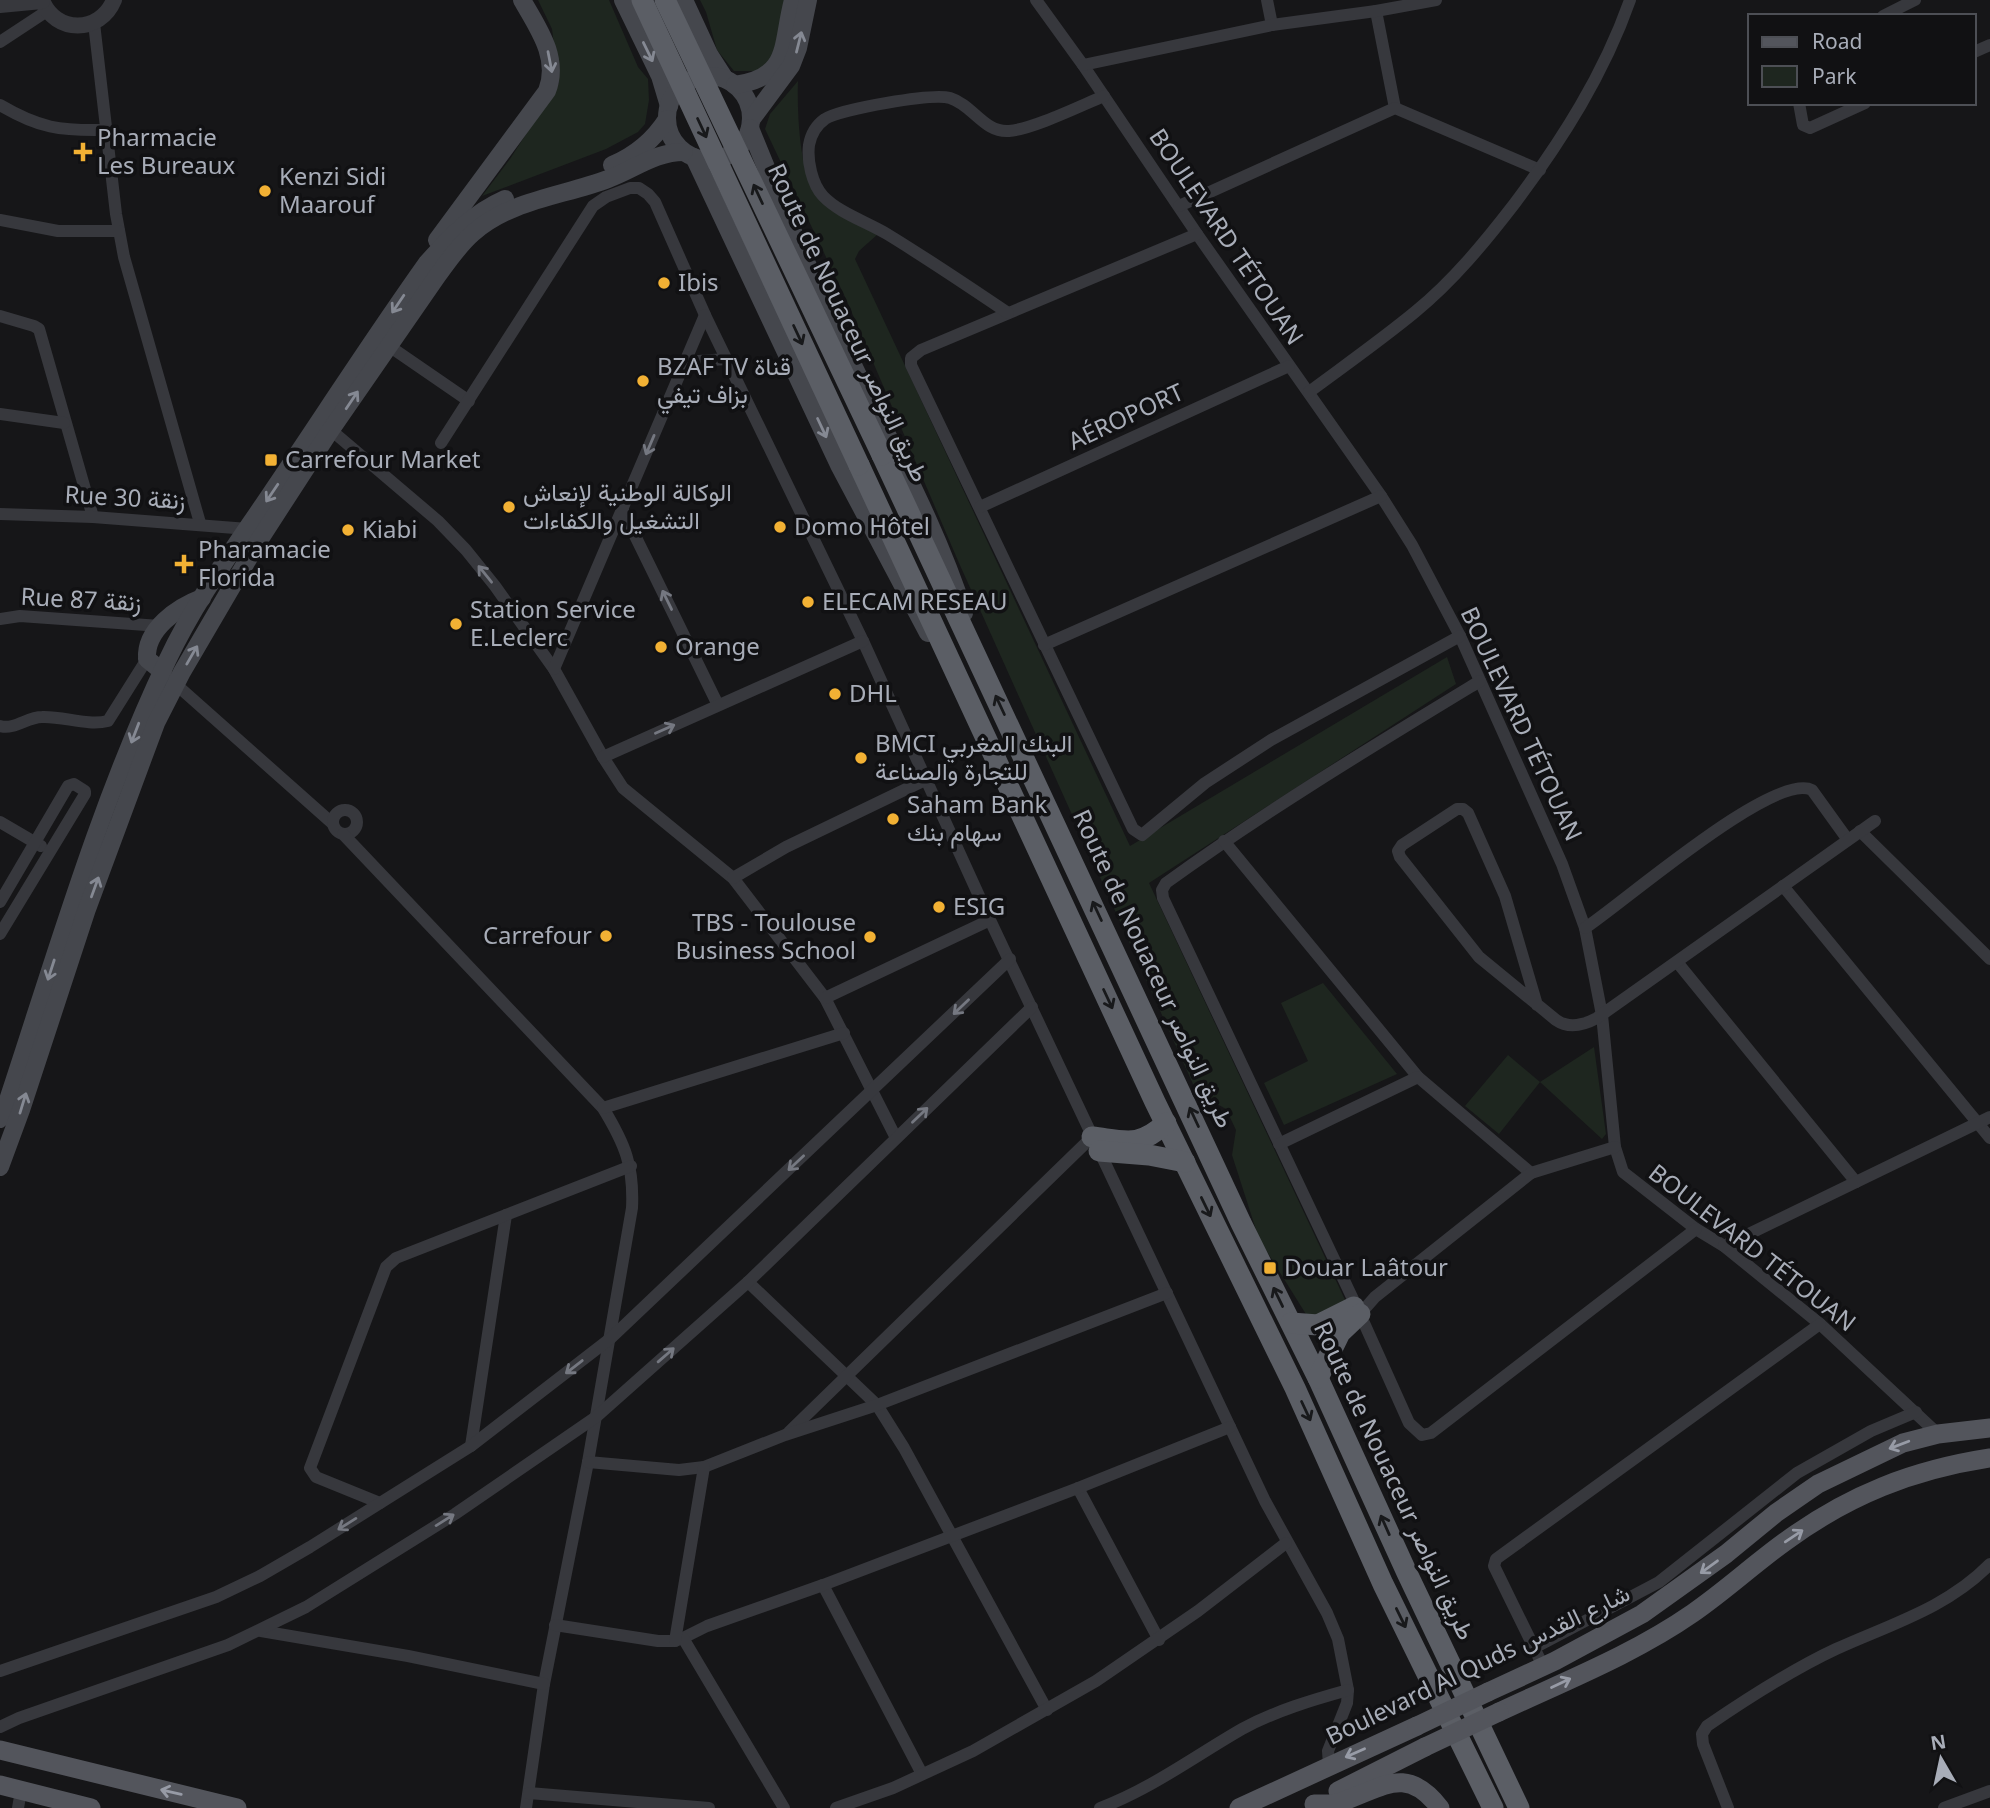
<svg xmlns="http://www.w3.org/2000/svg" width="1990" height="1808" viewBox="0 0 1990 1808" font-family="'Noto Sans',Vazirmatn,sans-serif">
	<rect width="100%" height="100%" fill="#161618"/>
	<!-- green -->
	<g fill="#1e261f">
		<polygon points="538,0 609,0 638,67 648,79 649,100 645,124 638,132 606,149 482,196 510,159 559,83 552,29"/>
		<polygon points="700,0 785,0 772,62 757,71 734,71 717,50 706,12"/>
		<path d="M798 81C797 108 799 175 817 197 823 205 866 227 878 234L859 251 855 259 1130 846 1447 657 1456 684 1149 883 1346 1302 1309 1319 1259 1239 1232 1155 1236 1130 1226 1109 1197 1093 959 563 846 299 765 129 770 114Z"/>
		<polygon points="1323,983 1397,1074 1284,1125 1264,1083 1308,1061 1281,1003"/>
		<polygon points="1594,1047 1606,1134 1602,1139 1540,1082 1499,1134 1465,1106 1508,1055 1540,1082"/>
	</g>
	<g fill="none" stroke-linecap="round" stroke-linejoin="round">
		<!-- minor -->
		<g stroke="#37383d" stroke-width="12">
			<polyline points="1036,0 1083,65 1197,234 1381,496 1412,545 1460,636 1562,864 1585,928 1602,1015 1615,1147 1623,1172 1696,1229 1724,1246 1820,1324 1938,1434"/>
			<polyline points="1267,0 1272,25"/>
			<polyline points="1376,11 1395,108"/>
			<polyline points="1883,16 1915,0"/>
			<polyline points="94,23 116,214 124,257 200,523"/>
			<polyline points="0,42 47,11"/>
			<polyline points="1974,52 1990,45"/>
			<polyline points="1083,65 1272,25 1376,11 1436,0"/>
			<polyline points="1799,103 1803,125 1810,128 1865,103"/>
			<path d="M0 105C39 128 60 131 105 130"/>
			<polyline points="1179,206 1395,108 1540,170"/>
			<polyline points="0,220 58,231 119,231"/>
			<polyline points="1197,234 921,350 911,358 911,365 1133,829 1142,835 1205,783 1271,740 1460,636"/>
			<path d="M1008 313C968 286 928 259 887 234 867 222 839 213 823 196 812 184 807 161 809 145 811 134 815 126 825 119 841 109 932 93 950 98 973 105 984 133 1009 131 1033 129 1080 106 1104 96"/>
			<polyline points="0,316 34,326 39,329 93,517"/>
			<polyline points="389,346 469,401"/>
			<polyline points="685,362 726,359"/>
			<path d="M1309 392C1344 366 1381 340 1415 312 1453 281 1485 242 1515 203 1562 140 1604 74 1630 0"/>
			<polyline points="0,414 64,423"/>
			<polyline points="331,430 438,521 466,550 495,586 554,669 603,757 623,788 733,878 825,998 896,1138"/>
			<polyline points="441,443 593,206 606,197 630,188 639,188 648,194 655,202 705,315 863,641 990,920 1265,1501 1327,1613 1338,1639 1348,1690 1347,1703 1328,1751 1329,1765"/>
			<polyline points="980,507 1289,366"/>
			<polyline points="622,509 718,705"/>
			<polyline points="0,514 93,517 248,529"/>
			<polyline points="0,619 20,616 160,626"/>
			<polyline points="1044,645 1381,496"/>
			<polyline points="554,669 705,315"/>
			<polyline points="171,680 332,823"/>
			<path d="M1480 681C1373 746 1267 810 1166 883L1162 890 1163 898 1360 1314 1409 1423 1422 1435 1431 1433 1696 1229"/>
			<path d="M0 726C15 730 27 717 42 717 63 716 87 726 108 721L147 659"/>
			<polyline points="603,757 863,641"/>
			<circle cx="345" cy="822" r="12"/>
			<polyline points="0,822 41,846"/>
			<polyline points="1860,831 1990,959"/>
			<path d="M343 834 603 1108C625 1144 634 1166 632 1208L588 1462 544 1684 526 1808"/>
			<polyline points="1224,841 1418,1077 1531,1173"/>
			<polyline points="733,878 786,847 925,780"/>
			<polyline points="1783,886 1990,1138"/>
			<polyline points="0,902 68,786 74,784 85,791 85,794 0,934"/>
			<path d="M1585 928C1622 904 1774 771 1812 790L1848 840"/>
			<polyline points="1677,962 1856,1182"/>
			<polyline points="825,998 990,920"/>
			<path d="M1537 1005 1505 896 1468 813 1463 809H1457L1402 845 1398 851 1400 857 1479 957 1556 1020C1569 1029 1584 1025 1597 1018L1875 821"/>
			<polyline points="603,1108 844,1033"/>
			<polyline points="1279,1144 1418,1077"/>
			<polyline points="1724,1246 1990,1117"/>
			<polyline points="748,1282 877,1405 904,1448 1047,1710"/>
			<polyline points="1360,1314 1375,1297 1531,1173 1615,1147"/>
			<polyline points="789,1432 1092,1137"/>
			<polyline points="471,1446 506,1215"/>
			<polyline points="588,1462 679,1470 704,1467 785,1435 877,1405 1167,1293"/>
			<polyline points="1078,1488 1159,1640"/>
			<polyline points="380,1503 316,1477 310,1468 386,1267 396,1258 631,1166"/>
			<polyline points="823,1585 922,1774"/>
			<polyline points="555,1625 658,1641 675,1641 683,1638 707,1626 823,1585 1078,1488 1230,1427"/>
			<polyline points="261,1631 408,1656 544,1684"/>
			<polyline points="683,1638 784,1808"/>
			<polyline points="675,1641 704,1467"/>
			<polyline points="1534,1648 1659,1582 1797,1473 1871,1431 1916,1412"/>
			<polyline points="1543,1666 1494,1566 1496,1559 1820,1324"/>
			<polyline points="0,1671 216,1597 260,1576 310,1547 471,1446 611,1338 1010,959"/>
			<polyline points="0,1727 19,1718 228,1645 306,1607 455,1514 596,1417 748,1282 1032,1007"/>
			<polyline points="529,1793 709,1808"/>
			<polyline points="18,1808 21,1791"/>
			<polyline points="836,1808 893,1788 973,1751 1096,1681 1198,1611 1286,1543"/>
			<path d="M1100 1808C1151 1789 1195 1756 1242 1729 1275 1711 1312 1700 1348 1690"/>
			<path d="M1728 1808 1703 1744 1702 1734 1707 1726C1748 1698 1791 1670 1836 1649 1891 1624 1947 1608 1990 1564"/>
			<polyline points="1944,1808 1990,1791"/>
		</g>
		<!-- tertiary -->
		<g stroke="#37383d" stroke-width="16">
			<path d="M42 0C55 34 100 34 114 0"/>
			<polyline points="0,5 42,1"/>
		</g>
		<!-- secondary -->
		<g stroke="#45474d" stroke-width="18">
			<polyline points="623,0 660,76 669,106"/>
			<polyline points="684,0 709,54 725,79"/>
			<circle cx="709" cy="118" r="42"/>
			<path d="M735 85C791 77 781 45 793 0"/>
			<polyline points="751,120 791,66 798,48 808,0"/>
			<path d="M750 128C785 215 822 301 863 386 899 460 939 534 964 613"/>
			<polyline points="694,157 839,465 928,633"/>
			<path d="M612 165C636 155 653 141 667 119"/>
			<path d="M437 240 547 91C560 58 538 28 522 0"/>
			<path d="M163 672 147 659C145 629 178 607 202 598"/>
			<path d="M0 1119 7 1103C56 955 100 802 167 661 196 599 238 543 276 486 326 412 375 336 427 263 450 237 473 213 505 199"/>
			<path d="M0 1167 21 1110 87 909 156 723 182 672 258 542 328 434 438 275C449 260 459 245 473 233 510 200 563 196 608 179 635 169 655 152 684 152"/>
		</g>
		<!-- primary -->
		<g stroke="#53555c" stroke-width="19">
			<polyline points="1488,1692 1555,1661 1642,1614 1726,1554 1776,1513 1818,1484 1903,1443 1938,1434 1990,1428"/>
			<path d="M1499 1712C1565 1681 1634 1654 1693 1613 1725 1591 1754 1564 1786 1541 1849 1495 1912 1470 1990 1458"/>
			<polyline points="0,1750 237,1808"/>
			<polyline points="0,1785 91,1808"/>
			<polyline points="1338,1791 1425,1747"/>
			<path d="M1314 1804C1323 1804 1333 1805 1341 1802 1383 1788 1406 1764 1440 1808"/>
			<polyline points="1239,1808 1417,1726"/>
		</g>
		<!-- trunk -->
		<g stroke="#5b5e65" stroke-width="21">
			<polyline points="882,455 1241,1223 1318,1378 1407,1573 1519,1808"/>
			<polyline points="859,465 1155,1102 1295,1388 1383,1584 1493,1808"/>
			<path d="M1092 1137C1126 1141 1139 1148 1166 1123"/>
			<polyline points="1099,1151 1149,1155 1185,1162"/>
			<polyline points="1291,1323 1318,1325 1354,1307"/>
			<polyline points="1318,1378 1340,1333 1360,1314"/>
		</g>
		<!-- primary-bridge -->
		<g stroke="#53555c" stroke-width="19">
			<polyline points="1417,1726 1488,1692"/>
			<polyline points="1425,1747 1499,1712"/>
		</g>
		<!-- trunk-bridge -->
		<g stroke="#5b5e65" stroke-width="21">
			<polyline points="642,0 859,465"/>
			<polyline points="665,0 882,455"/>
		</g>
	</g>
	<!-- one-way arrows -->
	<defs><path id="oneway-shaft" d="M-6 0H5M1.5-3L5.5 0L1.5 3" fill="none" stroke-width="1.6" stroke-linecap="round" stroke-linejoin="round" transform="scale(1.75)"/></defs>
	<g stroke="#858993">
		<use href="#oneway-shaft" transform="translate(799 42) rotate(-76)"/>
		<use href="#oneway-shaft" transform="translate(648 52) rotate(64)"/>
		<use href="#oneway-shaft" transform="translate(550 62) rotate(79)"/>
		<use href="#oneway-shaft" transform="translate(398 304) rotate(124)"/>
		<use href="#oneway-shaft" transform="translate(352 400) rotate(-56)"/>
		<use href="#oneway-shaft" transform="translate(822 428) rotate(65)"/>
		<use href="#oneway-shaft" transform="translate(272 493) rotate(124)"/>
		<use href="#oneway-shaft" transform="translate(192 655) rotate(-60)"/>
		<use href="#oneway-shaft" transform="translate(135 733) rotate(111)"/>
		<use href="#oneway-shaft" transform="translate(95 887) rotate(-70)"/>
		<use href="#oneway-shaft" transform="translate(51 970) rotate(108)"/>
		<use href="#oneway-shaft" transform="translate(23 1103) rotate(-73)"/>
	</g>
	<g stroke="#18191b">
		<use href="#oneway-shaft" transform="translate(702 128) rotate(65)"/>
		<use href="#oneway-shaft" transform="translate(758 194) rotate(-115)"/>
		<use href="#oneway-shaft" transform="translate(798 335) rotate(65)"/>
		<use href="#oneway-shaft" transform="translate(1000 705) rotate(-115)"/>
		<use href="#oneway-shaft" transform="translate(1097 911) rotate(-115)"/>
		<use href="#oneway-shaft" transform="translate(1108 999) rotate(65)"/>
		<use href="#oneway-shaft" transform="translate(1194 1117) rotate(-115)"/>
		<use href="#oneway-shaft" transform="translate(1206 1207) rotate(64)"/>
		<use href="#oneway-shaft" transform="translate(1278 1297) rotate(-116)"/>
		<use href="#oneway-shaft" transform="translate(1306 1411) rotate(65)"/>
		<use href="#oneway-shaft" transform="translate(1385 1525) rotate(-114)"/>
		<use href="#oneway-shaft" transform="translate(1401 1618) rotate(64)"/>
	</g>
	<g stroke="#757881">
		<use href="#oneway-shaft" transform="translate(650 445) rotate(113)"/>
		<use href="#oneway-shaft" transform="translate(485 574) rotate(-129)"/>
		<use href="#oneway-shaft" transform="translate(667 600) rotate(-116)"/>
		<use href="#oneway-shaft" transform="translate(665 729) rotate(-24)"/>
		<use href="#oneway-shaft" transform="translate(961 1007) rotate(136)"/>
		<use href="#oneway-shaft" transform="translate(920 1115) rotate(-44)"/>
		<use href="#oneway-shaft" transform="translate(796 1163) rotate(137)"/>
		<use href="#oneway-shaft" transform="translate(666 1355) rotate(-41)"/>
		<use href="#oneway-shaft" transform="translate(574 1367) rotate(142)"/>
		<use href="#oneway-shaft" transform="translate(445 1520) rotate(-32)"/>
		<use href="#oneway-shaft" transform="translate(347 1524) rotate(148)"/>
	</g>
	<g stroke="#979ba6">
		<use href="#oneway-shaft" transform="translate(1899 1445) rotate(159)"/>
		<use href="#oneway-shaft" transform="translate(1794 1536) rotate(-34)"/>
		<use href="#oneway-shaft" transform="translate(1709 1567) rotate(144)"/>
		<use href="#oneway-shaft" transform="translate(1561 1683) rotate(-25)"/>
		<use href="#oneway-shaft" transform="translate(1355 1753) rotate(156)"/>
		<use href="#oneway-shaft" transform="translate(171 1792) rotate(-167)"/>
	</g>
	<!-- markers -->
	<g fill="#f2b134" stroke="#111113" stroke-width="2.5">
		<path d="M79.5 141.5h7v7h7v7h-7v7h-7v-7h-7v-7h7z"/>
		<circle cx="265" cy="191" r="7"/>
		<circle cx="664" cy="283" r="7"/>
		<circle cx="643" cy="381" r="7"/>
		<rect x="264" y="453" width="14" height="14" rx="3.5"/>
		<circle cx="509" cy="507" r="7"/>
		<circle cx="780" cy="527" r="7"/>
		<circle cx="348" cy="530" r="7"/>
		<path d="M180.5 553.5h7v7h7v7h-7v7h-7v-7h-7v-7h7z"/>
		<circle cx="808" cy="602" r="7"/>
		<circle cx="456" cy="624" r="7"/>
		<circle cx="661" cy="647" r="7"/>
		<circle cx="835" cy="694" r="7"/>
		<circle cx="861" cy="758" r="7"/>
		<circle cx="893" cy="819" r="7"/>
		<circle cx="939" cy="907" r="7"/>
		<circle cx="606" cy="936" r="7"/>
		<circle cx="870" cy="937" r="7"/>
		<rect x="1263" y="1261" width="14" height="14" rx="3.5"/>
	</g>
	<g text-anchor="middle" stroke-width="7" stroke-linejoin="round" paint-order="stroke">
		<!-- poi labels -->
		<g font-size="24" fill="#a8adb8" stroke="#111113" text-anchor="start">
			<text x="97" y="146">Pharmacie<tspan x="97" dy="28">Les Bureaux</tspan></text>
			<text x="279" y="185">Kenzi Sidi<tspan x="279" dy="28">Maarouf</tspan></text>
			<text x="678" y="291">Ibis</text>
			<text x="657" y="375">BZAF TV قناة<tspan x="657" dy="28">بزاف تيفي</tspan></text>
			<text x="285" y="468">Carrefour Market</text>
			<text x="523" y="501">الوكالة الوطنية لإنعاش<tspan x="523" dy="28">التشغيل والكفاءات</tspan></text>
			<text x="794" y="535">Domo Hôtel</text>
			<text x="362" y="538">Kiabi</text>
			<text x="198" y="558">Pharamacie<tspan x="198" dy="28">Florida</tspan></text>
			<text x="822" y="610">ELECAM RESEAU</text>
			<text x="470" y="618">Station Service<tspan x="470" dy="28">E.Leclerc</tspan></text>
			<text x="675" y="655">Orange</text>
			<text x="849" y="702">DHL</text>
			<text x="875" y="752">BMCI البنك المغربي<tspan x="875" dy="28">للتجارة والصناعة</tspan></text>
			<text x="907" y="813">Saham Bank<tspan x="907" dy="28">سهام بنك</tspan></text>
			<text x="953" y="915">ESIG</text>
			<text x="856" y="931" text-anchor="end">TBS - Toulouse<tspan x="856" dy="28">Business School</tspan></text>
			<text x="592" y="944" text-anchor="end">Carrefour</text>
			<text x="1284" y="1276">Douar Laâtour</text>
		</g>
		<!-- street labels -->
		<g font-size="24" fill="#a8adb8" stroke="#111113">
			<text transform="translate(1226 237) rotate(56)" y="8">BOULEVARD TÉTOUAN</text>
			<text transform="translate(848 323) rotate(65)" y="8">Route de Nouaceur طريق النواصر</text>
			<text transform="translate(1126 417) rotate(-25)" y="8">AÉROPORT</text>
			<text transform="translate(125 498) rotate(3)" y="8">Rue 30 زنقة</text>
			<text transform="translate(81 600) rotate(3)" y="8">Rue 87 زنقة</text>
			<text transform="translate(1521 724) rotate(65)" y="8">BOULEVARD TÉTOUAN</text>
			<text transform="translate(1153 969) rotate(65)" y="8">Route de Nouaceur طريق النواصر</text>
			<text transform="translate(1752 1248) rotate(38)" y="8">BOULEVARD TÉTOUAN</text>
			<text transform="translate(1394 1481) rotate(65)" y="8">Route de Nouaceur طريق النواصر</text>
			<text transform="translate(1478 1665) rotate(-26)" y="8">Boulevard Al Quds شارع القدس</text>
		</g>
	</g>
	<!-- legend -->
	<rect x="1748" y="14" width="228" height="91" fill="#111113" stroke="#4d4f55" stroke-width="2"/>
	<rect x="1762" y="37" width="35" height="10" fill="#53555c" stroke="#4d4f55" stroke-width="2"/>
	<text x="1812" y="49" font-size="21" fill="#a8adb8">Road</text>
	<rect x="1762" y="66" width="35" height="21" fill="#1e261f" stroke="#4d4f55" stroke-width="2"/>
	<text x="1812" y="84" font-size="21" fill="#a8adb8">Park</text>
	<!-- north arrow -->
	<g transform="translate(1941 1759) rotate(351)" stroke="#111113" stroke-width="5" paint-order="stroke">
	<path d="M0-5L12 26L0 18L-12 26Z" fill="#a8adb8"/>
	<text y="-10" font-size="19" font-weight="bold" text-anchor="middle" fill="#a8adb8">N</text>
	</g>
</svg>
